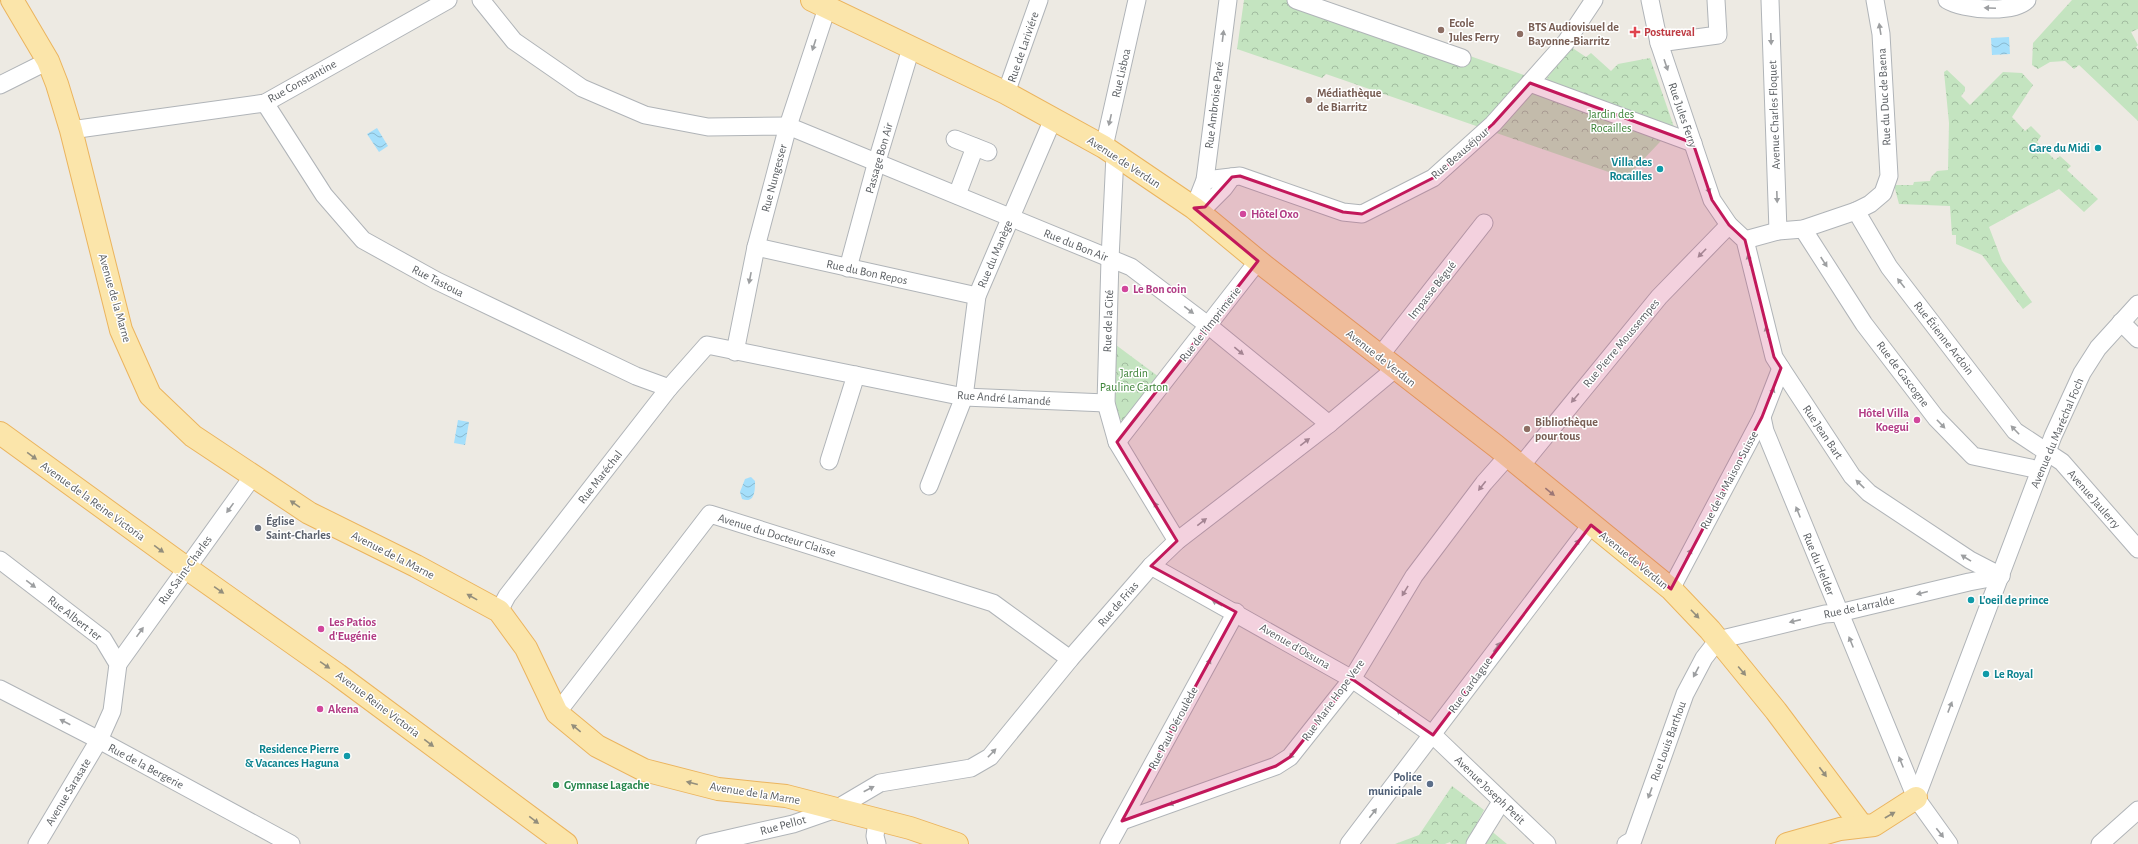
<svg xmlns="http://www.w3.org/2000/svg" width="2138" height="844" viewBox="0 0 2138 844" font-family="'Alegreya Sans',sans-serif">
	<defs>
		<pattern id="park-crowns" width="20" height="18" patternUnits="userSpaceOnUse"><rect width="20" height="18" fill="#c4e4c0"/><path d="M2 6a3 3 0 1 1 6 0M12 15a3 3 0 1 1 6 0" fill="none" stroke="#a2bca0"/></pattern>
		<pattern id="water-waves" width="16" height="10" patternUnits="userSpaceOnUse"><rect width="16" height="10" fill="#a5dffb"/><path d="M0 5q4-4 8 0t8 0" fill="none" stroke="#89b8cf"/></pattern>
	</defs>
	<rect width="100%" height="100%" fill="#edeae3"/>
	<!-- park -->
	<g fill="url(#park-crowns)">
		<polygon points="1244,0 1311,0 1544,82 1571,47 1586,57 1591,53 1611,71 1618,64 1650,58 1674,127 1626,178 1326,74 1322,78 1237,49"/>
		<polygon points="2072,0 2138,0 2138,29 2131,32 2138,45 2136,47 2138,50 2138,121 2079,65 2074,69 2065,61 2050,62 2038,69 2032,65 2033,43"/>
		<polygon points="1947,70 1965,87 1965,91 1961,96 1970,105 2003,72 2022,73 2033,85 2012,117 2025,131 2031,126 2041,136 2037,142 2055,160 2060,156 2071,166 2067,170 2098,199 2084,212 2059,189 1989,227 2002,261 2032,302 2023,309 1982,255 1956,244 1956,235 1952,235 1950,206 1899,204 1894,185 1913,185 1914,182 1930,181 1931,177 1937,171 1948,170 1949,123 1944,72"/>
		<polygon points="1116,345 1159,377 1126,422 1122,421 1115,412"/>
		<polygon points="1452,786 1484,810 1467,842 1465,844 1451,844 1450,842 1445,844 1395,844 1419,835"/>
		<polygon points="1489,829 1507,844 1481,844"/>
	</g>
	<!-- water -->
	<g fill="url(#water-waves)">
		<polygon points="2009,37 2010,54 1992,55 1991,38"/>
		<polygon points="377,128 388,146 379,152 367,134"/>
		<polygon points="458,420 469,422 465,445 454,443"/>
		<path d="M751 477 755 481C755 490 755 504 742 499L740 492 745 479Z"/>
	</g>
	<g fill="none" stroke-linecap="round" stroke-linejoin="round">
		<defs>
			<g id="minor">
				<polyline points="481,0 514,41 582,88 645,115 708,127 788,126 1131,267 1209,326 1329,424"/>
				<polyline points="1228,0 1205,180 1194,208 1205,207 1224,188 1232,177"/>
				<polyline points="1296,0 1462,58"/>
				<polyline points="1650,0 1659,43 1712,200 1729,225 1745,240 1774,357 1781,368 1852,476 1869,493 1970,560 2001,576"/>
				<polyline points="1770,0 1778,231"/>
				<path d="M1947 0C1963 10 2013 14 2027 0"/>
				<polyline points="1659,43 1718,35 1716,0"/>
				<polyline points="1530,83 1693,143"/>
				<polyline points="0,85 48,61"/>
				<polyline points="1006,93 1039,0"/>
				<polyline points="265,103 324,195 363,240 437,281 636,376 669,388"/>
				<polyline points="71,130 265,103 448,0"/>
				<polyline points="955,139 988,152"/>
				<polyline points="1104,147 1137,0"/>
				<polyline points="1115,155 1110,259 1106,403 1117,442 1177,541"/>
				<polyline points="1205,180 1240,176 1343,212 1362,214 1433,178 1493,124 1566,42 1594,0"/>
				<polyline points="957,195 975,147"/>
				<polyline points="1856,211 1889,267 2015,431 2062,462 2138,549"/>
				<polyline points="1803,229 1864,324 1936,418 1973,456 2040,470"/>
				<polyline points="1745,240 1778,231 1803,229 1856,211 1870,204 1883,193 1889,176 1881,34 1875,0"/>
				<polyline points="756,247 977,296"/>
				<polyline points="848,268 877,161 911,48"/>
				<polyline points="2121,322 2138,339"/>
				<polyline points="735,352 756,247 788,126 827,8"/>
				<polyline points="1379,357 1484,223"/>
				<polyline points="1762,417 1765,431 1916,798 1949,844"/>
				<polyline points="1117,442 1258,261"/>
				<polyline points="829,461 856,375"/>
				<polyline points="1520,467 1659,297 1729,225"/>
				<polyline points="929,486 964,397 977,296 1053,119"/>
				<polyline points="0,560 103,639 118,664 112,711 99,740 37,844"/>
				<polyline points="1151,566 1352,679 1433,735 1547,844"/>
				<polyline points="1671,589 1762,417 1781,368"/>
				<polyline points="499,611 507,596 669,388 707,345 964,397 1106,403"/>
				<polyline points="118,664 253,476"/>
				<polyline points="0,689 99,740 291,844"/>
				<polyline points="557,713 710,514 993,603 1070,659"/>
				<polyline points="1916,798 2053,436 2082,373 2098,348 2138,304"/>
				<polyline points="877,821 875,836 877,844"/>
				<polyline points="1122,821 1276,766 1290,757 1352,679 1414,576 1484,483 1507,457"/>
				<polyline points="705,844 793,824 836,809 880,783 971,768 990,757 1070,659 1151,566 1177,541 1329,424 1395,369"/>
				<polyline points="1109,844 1236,612"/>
				<polyline points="1349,844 1591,525"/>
				<polyline points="1475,844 1501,802"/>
				<polyline points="1626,844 1633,840 1685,694 1704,658 1718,640 1825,614 1839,613 1969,582 2001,576"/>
				<polyline points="2100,844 2138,810"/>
			</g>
			<g id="major">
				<polyline points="12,0 48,61 57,84 71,130 121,330 150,395 193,436 309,513 416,566 499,611 526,648 557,713 597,746 644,770 718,789 786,796 910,828 957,844"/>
				<polyline points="812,0 1006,93 1104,147 1194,208 1258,261 1496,446 1671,589 1710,630 1776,711 1862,826"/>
				<polyline points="0,433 178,562 338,675 566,844"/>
				<polyline points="1787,844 1840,829 1874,825 1916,798"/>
			</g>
		</defs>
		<!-- minor casing -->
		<use href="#minor" stroke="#b0b4b8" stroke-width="19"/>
		<!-- major casing -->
		<use href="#major" stroke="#ebb45e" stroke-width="24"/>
		<!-- minor -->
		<use href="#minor" stroke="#fff" stroke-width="17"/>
		<!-- major -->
		<use href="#major" stroke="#fbe5aa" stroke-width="22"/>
	</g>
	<!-- one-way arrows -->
	<defs><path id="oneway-solid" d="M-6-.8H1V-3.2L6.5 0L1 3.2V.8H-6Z"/></defs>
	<g fill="#9d9fa1">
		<use href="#oneway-solid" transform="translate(1990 8) rotate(-177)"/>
		<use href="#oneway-solid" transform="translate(1880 29) rotate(-99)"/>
		<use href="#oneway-solid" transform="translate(1223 36) rotate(-83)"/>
		<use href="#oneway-solid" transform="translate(1771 39) rotate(88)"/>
		<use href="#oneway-solid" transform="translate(814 45) rotate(108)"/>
		<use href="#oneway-solid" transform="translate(1666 65) rotate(71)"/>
		<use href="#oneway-solid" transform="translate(1110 120) rotate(103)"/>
		<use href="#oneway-solid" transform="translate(1708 188) rotate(71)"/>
		<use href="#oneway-solid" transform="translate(1777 197) rotate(88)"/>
		<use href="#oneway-solid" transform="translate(1702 253) rotate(134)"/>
		<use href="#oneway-solid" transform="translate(1749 260) rotate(-103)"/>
		<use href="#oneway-solid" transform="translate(1824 262) rotate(57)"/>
		<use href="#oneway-solid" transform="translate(750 278) rotate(101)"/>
		<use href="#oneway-solid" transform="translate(1901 283) rotate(-128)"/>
		<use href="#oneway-solid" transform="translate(1189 310) rotate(37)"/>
		<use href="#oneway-solid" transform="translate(1767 332) rotate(-104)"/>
		<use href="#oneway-solid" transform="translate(1239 351) rotate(39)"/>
		<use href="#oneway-solid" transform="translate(1772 393) rotate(-69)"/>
		<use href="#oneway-solid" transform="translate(1575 398) rotate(130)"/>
		<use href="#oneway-solid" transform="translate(1941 424) rotate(46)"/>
		<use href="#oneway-solid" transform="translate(2015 430) rotate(-134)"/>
		<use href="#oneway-solid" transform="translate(1305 442) rotate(-38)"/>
		<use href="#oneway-solid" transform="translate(1860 484) rotate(-136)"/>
		<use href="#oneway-solid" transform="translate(1482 486) rotate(128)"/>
		<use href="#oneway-solid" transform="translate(1157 507) rotate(-121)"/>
		<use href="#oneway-solid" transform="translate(230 508) rotate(126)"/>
		<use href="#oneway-solid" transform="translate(1798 512) rotate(-112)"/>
		<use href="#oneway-solid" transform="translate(1202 522) rotate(-38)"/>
		<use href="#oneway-solid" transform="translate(1576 544) rotate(-53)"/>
		<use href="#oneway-solid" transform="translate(1689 554) rotate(-62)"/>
		<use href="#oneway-solid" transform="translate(1966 558) rotate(-148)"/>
		<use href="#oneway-solid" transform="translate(31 584) rotate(37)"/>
		<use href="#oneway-solid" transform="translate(1405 591) rotate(121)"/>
		<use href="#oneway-solid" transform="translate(1922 593) rotate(166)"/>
		<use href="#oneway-solid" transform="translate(1217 603) rotate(-151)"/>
		<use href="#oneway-solid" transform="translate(1795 621) rotate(167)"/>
		<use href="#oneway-solid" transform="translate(140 632) rotate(-54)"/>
		<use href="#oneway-solid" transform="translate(1851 642) rotate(-112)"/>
		<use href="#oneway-solid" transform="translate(1497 647) rotate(-53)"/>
		<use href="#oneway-solid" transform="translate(1208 664) rotate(-62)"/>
		<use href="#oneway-solid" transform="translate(1696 672) rotate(118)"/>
		<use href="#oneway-solid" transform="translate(1950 707) rotate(-69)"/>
		<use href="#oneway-solid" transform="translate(1401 713) rotate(-145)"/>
		<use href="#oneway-solid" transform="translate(65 722) rotate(-153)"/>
		<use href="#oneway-solid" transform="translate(992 753) rotate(-46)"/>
		<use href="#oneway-solid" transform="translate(1293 754) rotate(132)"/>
		<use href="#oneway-solid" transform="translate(1901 762) rotate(-112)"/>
		<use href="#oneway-solid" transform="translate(869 789) rotate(-27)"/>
		<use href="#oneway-solid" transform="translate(1650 793) rotate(110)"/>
		<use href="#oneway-solid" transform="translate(1174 803) rotate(160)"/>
		<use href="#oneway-solid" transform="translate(1373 813) rotate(-52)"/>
		<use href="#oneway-solid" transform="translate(1940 833) rotate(52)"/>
	</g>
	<g fill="#938e7c">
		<use href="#oneway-solid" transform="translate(32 456) rotate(36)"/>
		<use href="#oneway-solid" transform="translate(1550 492) rotate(39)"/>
		<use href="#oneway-solid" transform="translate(295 504) rotate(-146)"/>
		<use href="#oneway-solid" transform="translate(159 549) rotate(36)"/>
		<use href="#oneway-solid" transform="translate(219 590) rotate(35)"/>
		<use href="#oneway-solid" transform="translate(472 597) rotate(-151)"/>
		<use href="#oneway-solid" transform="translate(1695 614) rotate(46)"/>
		<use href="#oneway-solid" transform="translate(325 665) rotate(35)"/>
		<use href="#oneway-solid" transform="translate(1742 671) rotate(50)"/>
		<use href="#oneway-solid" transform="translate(576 728) rotate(-141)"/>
		<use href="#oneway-solid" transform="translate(429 743) rotate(37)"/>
		<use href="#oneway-solid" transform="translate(1823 772) rotate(53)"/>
		<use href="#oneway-solid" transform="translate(692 783) rotate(-166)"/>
		<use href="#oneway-solid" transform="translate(1890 815) rotate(-30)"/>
		<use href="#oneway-solid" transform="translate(534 820) rotate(37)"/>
	</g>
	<!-- marked area -->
	<path fill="#c2185b" fill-opacity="0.2" stroke="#c2185b" stroke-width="3" stroke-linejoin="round" d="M1530 83 1693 143 1712 200 1729 225 1745 240 1774 357 1781 368 1762 417 1671 589 1591 525 1433 735 1352 679 1290 757 1276 766 1122 821 1236 612 1151 566 1177 541 1117 442 1258 261 1194 208 1205 207 1232 177 1240 176 1343 212 1362 214 1433 178 1493 124Z"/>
	<!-- markers -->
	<g fill="#8d6e63" stroke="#fff" stroke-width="1.5">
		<circle cx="1441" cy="30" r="4"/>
		<circle cx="1520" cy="34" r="4"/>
		<circle cx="1309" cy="100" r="4"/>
		<circle cx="1527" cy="429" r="4"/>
	</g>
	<path fill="#e0444e" stroke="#fff" stroke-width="1.5" d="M1633 26h4v4h4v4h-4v4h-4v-4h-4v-4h4z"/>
	<g fill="#0f9aa8" stroke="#fff" stroke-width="1.5">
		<circle cx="2098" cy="148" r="4"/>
		<circle cx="1660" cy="169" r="4"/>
		<circle cx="1971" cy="600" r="4"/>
		<circle cx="1986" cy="674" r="4"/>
		<circle cx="347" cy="756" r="4"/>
	</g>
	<g fill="#d1479c" stroke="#fff" stroke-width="1.5">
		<circle cx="1243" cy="214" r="4"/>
		<circle cx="1125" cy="289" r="4"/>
		<circle cx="1917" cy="420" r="4"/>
		<circle cx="321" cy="629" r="4"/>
		<circle cx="320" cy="709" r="4"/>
	</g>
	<circle fill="#6b7280" stroke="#fff" stroke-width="1.5" cx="258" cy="528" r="4"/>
	<circle fill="#5c6f8a" stroke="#fff" stroke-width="1.5" cx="1430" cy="784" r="4"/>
	<circle fill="#2e9e5b" stroke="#fff" stroke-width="1.5" cx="556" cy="785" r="4"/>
	<g text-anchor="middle" stroke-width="3" stroke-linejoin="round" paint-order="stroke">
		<!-- education labels -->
		<g font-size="12" font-weight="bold" fill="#785e54" stroke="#fff" text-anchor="start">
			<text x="1449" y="27">Ecole<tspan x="1449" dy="14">Jules Ferry</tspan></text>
			<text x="1528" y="31">BTS Audiovisuel de<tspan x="1528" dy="14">Bayonne-Biarritz</tspan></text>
			<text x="1317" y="97">Médiathèque<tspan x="1317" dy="14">de Biarritz</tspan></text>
			<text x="1535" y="426">Bibliothèque<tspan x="1535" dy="14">pour tous</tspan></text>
		</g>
		<!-- health labels -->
		<g font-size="12" font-weight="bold" fill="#be3a42" stroke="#fff" text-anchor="start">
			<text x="1644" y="36">Postureval</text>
		</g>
		<!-- street labels -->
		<g font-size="12" fill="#5b5f63" stroke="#fff">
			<text transform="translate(1023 47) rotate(-71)" y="4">Rue de Lariviére</text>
			<text transform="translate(1121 73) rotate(-77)" y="4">Rue Lisboa</text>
			<text transform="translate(302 81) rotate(-29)" y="4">Rue Constantine</text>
			<text transform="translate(1884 97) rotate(-93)" y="4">Rue du Duc de Baena</text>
			<text transform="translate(1214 105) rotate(-83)" y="4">Rue Ambroise Paré</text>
			<text transform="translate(1683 115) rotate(71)" y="4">Rue Jules Ferry</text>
			<text transform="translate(1774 115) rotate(-92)" y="4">Avenue Charles Floquet</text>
			<text transform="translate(1460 153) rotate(-41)" y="4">Rue Beauséjour</text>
			<text transform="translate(879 158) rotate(-74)" y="4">Passage Bon Air</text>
			<text transform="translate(1124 162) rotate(33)" y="4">Avenue de Verdun</text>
			<text transform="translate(774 178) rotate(-75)" y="4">Rue Nungesser</text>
			<text transform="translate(1076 245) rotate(22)" y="4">Rue du Bon Air</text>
			<text transform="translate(995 254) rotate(-67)" y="4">Rue du Manège</text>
			<text transform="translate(867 272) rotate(12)" y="4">Rue du Bon Repos</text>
			<text transform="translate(438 281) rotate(27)" y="4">Rue Tastoua</text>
			<text transform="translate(1432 290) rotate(-52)" y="4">Impasse Bégué</text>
			<text transform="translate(115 298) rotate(74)" y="4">Avenue de la Marne</text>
			<text transform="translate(1108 321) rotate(-88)" y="4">Rue de la Cité</text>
			<text transform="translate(1210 324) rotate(-52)" y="4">Rue de l'Imprimerie</text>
			<text transform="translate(1944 338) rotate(52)" y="4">Rue Étienne Ardoin</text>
			<text transform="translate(1621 343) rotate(-50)" y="4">Rue Pierre Moussempes</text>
			<text transform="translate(1381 358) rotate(38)" y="4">Avenue de Verdun</text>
			<text transform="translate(1903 374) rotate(53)" y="4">Rue de Gascogne</text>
			<text transform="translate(1004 398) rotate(4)" y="4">Rue André Lamandé</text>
			<text transform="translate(1823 432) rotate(56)" y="4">Rue Jean Bart</text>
			<text transform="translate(2057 433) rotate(-67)" y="4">Avenue du Maréchal Foch</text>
			<text transform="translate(600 477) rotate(-52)" y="4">Rue Maréchal</text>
			<text transform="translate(1729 480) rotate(-62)" y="4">Rue de la Maison Suisse</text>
			<text transform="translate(2094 499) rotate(49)" y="4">Avenue Jaulerry</text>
			<text transform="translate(93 501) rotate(36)" y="4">Avenue de la Reine Victoria</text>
			<text transform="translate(777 535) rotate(17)" y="4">Avenue du Docteur Claisse</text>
			<text transform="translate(393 555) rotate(27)" y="4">Avenue de la Marne</text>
			<text transform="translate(1634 560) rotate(39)" y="4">Avenue de Verdun</text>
			<text transform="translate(1819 564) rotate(68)" y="4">Rue du Helder</text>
			<text transform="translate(185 570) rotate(-54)" y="4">Rue Saint-Charles</text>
			<text transform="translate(1118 604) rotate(-49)" y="4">Rue de Frias</text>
			<text transform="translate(1859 607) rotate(-12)" y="4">Rue de Larralde</text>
			<text transform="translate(75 618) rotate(38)" y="4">Rue Albert 1er</text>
			<text transform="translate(1295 646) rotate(30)" y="4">Avenue d'Ossuna</text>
			<text transform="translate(1470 685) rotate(-54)" y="4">Rue Gardague</text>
			<text transform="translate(1333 700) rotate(-54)" y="4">Rue Marie Hope Vere</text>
			<text transform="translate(378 704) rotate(37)" y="4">Avenue Reine Victoria</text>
			<text transform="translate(1173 728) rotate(-62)" y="4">Rue Paul Déroulède</text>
			<text transform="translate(1668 741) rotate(-70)" y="4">Rue Louis Barthou</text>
			<text transform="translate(146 766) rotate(28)" y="4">Rue de la Bergerie</text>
			<text transform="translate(1490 790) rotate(44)" y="4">Avenue Joseph Petit</text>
			<text transform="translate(68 792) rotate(-59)" y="4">Avenue Sarasate</text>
			<text transform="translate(755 793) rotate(9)" y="4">Avenue de la Marne</text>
			<text transform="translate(783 825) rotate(-15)" y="4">Rue Pellot</text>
		</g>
		<!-- park labels -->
		<g font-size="12" fill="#3e8439" stroke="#fff">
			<text x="1611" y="118">Jardin des<tspan x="1611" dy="14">Rocailles</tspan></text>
			<text x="1134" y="377">Jardin<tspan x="1134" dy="14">Pauline Carton</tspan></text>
		</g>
		<!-- culture labels -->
		<g font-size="12" font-weight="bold" fill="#0d838f" stroke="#fff" text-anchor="end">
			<text x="2090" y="152">Gare du Midi</text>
			<text x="1652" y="166">Villa des<tspan x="1652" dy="14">Rocailles</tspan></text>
			<text x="1979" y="604" text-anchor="start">L'oeil de prince</text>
			<text x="1994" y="678" text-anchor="start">Le Royal</text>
			<text x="339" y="753">Residence Pierre<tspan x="339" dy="14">&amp; Vacances Haguna</tspan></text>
		</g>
		<!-- hotel labels -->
		<g font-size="12" font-weight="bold" fill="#b23c85" stroke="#fff" text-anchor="start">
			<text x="1251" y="218">Hôtel Oxo</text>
			<text x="1133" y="293">Le Bon coin</text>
			<text x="1909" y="417" text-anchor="end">Hôtel Villa<tspan x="1909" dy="14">Koegui</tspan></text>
			<text x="329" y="626">Les Patios<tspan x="329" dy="14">d'Eugénie</tspan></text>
			<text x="328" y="713">Akena</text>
		</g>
		<!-- worship labels -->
		<g font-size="12" font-weight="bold" fill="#5b616d" stroke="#fff" text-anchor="start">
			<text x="266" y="525">Église<tspan x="266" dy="14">Saint-Charles</tspan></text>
		</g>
		<!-- service labels -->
		<g font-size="12" font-weight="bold" fill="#4e5e75" stroke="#fff" text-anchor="end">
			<text x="1422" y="781">Police<tspan x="1422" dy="14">municipale</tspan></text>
		</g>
		<!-- leisure labels -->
		<g font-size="12" font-weight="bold" fill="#27864d" stroke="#fff" text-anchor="start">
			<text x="564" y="789">Gymnase Lagache</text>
		</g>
	</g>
</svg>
